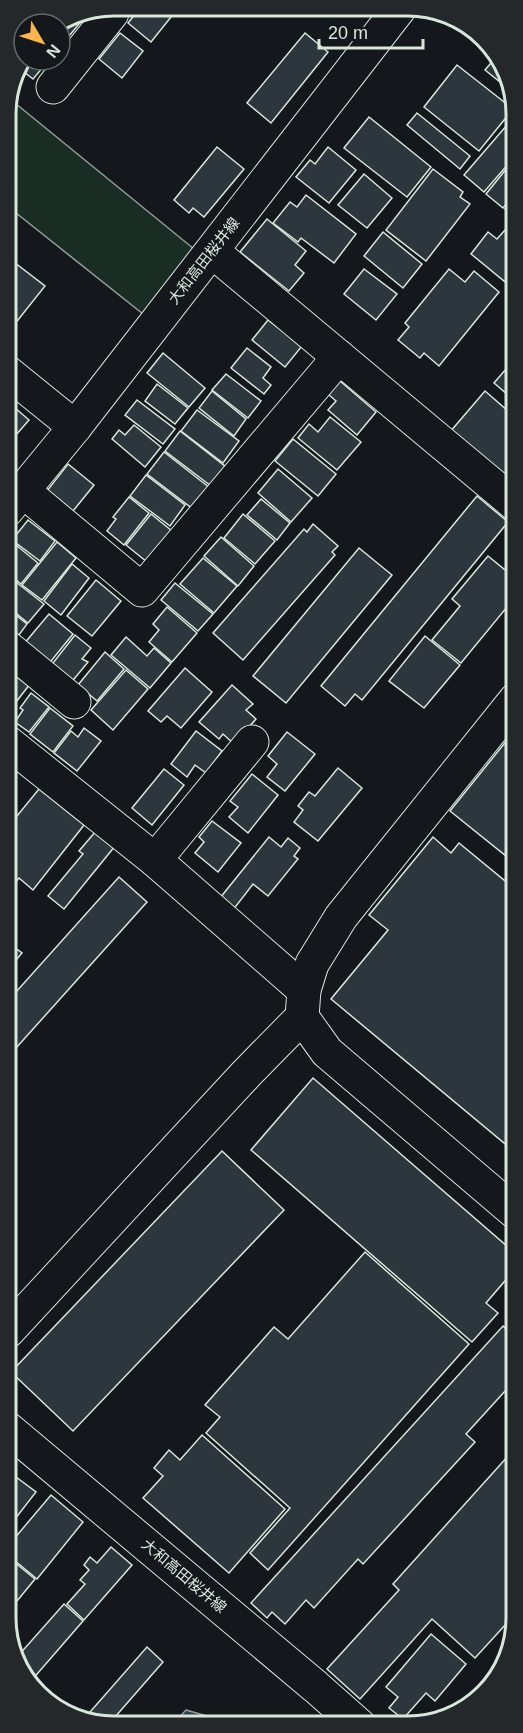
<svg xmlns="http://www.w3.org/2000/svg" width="523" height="1733" viewBox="0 0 523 1733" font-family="Arial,'Noto Sans JP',sans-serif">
	<rect width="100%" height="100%" fill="#14181c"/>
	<!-- green -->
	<polygon fill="#1a2d24" stroke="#939e99" stroke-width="1.5" points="10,99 194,249 143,314 6,205 6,108"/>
	<!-- water -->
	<polygon fill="#2f3f4d" stroke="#939e99" stroke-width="1.5" points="186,1710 238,1725 172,1725"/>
	<!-- building -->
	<g fill="#2c363c" stroke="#d8e6dc" stroke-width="1.5">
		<polygon points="175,12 151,42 128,23 136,13"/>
		<polygon points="73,14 77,14 83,19 65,41 60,37 60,24 58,24"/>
		<polygon points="120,33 143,51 122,78 99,59"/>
		<polygon points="305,33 328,52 271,123 247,103"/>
		<polygon points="496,57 515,94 485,70"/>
		<polygon points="28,60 49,60 33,79 24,72 21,75"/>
		<polygon points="457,65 513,109 479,151 424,107"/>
		<polygon points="417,113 470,156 460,169 407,125"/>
		<polygon points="369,117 431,167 407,197 344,148"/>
		<polygon points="507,125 515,132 515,156 484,192 464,175"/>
		<polygon points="217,147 244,169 204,217 193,208 189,213 174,200"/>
		<polygon points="328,147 356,170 329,203 296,177 310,160 315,164"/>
		<polygon points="515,158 515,194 503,208 486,194"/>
		<polygon points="433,169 463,192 460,197 470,204 426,261 386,230"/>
		<polygon points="364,174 392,198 367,228 338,205"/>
		<polygon points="306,195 356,234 334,263 301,238 298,242 273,223 290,202 297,207"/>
		<polygon points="515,197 515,217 505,209"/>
		<polygon points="267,219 306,251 295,265 304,273 289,291 240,252"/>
		<polygon points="505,230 515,238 515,290 471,254 488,232 497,239"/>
		<polygon points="383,232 422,264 403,288 364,256"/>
		<polygon points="6,256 45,286 6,335"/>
		<polygon points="364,269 397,294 376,320 344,294"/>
		<polygon points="449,269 465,282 474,271 499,292 439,366 424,353 420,358 398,340 409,327 405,323"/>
		<polygon points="268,320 302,346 285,367 252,340"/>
		<polygon points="247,348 271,367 263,378 271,385 264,394 231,368"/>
		<polygon points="163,353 205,388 189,407 147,373"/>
		<polygon points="513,361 515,363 515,401 494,383"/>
		<polygon points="226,374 261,401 248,418 212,390"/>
		<polygon points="340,381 376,412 357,435 328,410 336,401 328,394"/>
		<polygon points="157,384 188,408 175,424 145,401"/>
		<polygon points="212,391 246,419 234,436 199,408"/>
		<polygon points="485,391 515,417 515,487 450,432"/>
		<polygon points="137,400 175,429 163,444 125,415"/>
		<polygon points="7,401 29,420 9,443 7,441"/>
		<polygon points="197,410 239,441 223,463 181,431"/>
		<polygon points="330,417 361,442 337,470 298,438 309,424 318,432"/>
		<polygon points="134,425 161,447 145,467 112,439 119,430 125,435"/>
		<polygon points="180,431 226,467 211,486 165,451"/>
		<polygon points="293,439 336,474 318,496 275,461"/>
		<polygon points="164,452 210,488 193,509 147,474"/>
		<polygon points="68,464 94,485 69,516 43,496"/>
		<polygon points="278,469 312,498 291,522 258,493"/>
		<polygon points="146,475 185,505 170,526 130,496"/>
		<polygon points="477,496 508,522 362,700 355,694 345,706 321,686"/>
		<polygon points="129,497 149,513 124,545 107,531 116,519 113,517"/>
		<polygon points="261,499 290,523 277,540 247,515"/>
		<polygon points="151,514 172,531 147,562 126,545"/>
		<polygon points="243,514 275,541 255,564 224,538"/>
		<polygon points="28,520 55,541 40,561 12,540"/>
		<polygon points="313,524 338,546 332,552 335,555 243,660 213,633 304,529 307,532"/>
		<polygon points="221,537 254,566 238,586 204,556"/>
		<polygon points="11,541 38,563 21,584 7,572 7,546"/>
		<polygon points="57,542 76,558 42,600 22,585"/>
		<polygon points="359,548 392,575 286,703 253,676"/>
		<polygon points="488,556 516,579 516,596 461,663 432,640 460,606 452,599"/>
		<polygon points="203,558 237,586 214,613 180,584"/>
		<polygon points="72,564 89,578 61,615 44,601"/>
		<polygon points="7,575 44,604 28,623 7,606"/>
		<polygon points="96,580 121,601 92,636 67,616"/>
		<polygon points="175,583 213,614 198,631 161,600"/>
		<polygon points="167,607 197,633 172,662 149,642 159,630 153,624"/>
		<polygon points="7,608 27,624 16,639 7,632"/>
		<polygon points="49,614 73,634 47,666 23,645"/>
		<polygon points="75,635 91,648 82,659 88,662 70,684 49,668"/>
		<polygon points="425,636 460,665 424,708 389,681"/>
		<polygon points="126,637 147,656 154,648 171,663 150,688 111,655"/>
		<polygon points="105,652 124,669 97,701 78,685"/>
		<polygon points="7,665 30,684 9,711 7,709"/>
		<polygon points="185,668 212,692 181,728 167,716 161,722 148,711"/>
		<polygon points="126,670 148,689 113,730 91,710"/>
		<polygon points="232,685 253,704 246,710 256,719 234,744 223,734 219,739 199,722"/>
		<polygon points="31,693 49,707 29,732 15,722 23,710 20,708"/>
		<polygon points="50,708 73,726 53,752 30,734"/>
		<polygon points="84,728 101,741 77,771 54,753 71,731 78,737"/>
		<polygon points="516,729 516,864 450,811"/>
		<polygon points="196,731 222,751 206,773 195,765 187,777 171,764"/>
		<polygon points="287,732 315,754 285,791 267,777 277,764 268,756"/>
		<polygon points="338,768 362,788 318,841 294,822 303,810 298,806 309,792 315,796"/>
		<polygon points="164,769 184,785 152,825 132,808"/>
		<polygon points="252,774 278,795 248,833 229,817 238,807 230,801"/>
		<polygon points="39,789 84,825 33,890 19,878 14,884 7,879 7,808 17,816"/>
		<polygon points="212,821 241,843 218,872 195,853 204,842 199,837"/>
		<polygon points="96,831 115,846 64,909 48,896 83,854 79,851"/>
		<polygon points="269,837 281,847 288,838 300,848 294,856 298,859 268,896 253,884 233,910 220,898"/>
		<polygon points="433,837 451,853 459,843 516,890 516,1153 331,999 388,930 369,915"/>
		<polygon points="119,877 147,902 7,1058 7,1002"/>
		<polygon points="7,942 22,953 7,971"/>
		<polygon points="313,1078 516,1254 516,1268 486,1303 498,1313 472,1342 251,1150"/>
		<polygon points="222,1151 284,1210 73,1431 11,1372"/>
		<polygon points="365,1252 469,1344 268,1570 250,1553 290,1508 206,1433 220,1417 205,1405 274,1327 288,1339"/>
		<polygon points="516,1313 516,1336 505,1327"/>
		<polygon points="503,1326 516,1339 516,1379 466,1434 475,1442 363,1564 358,1559 314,1608 306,1600 285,1624 272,1612 267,1618 251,1603"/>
		<polygon points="202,1435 285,1509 229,1573 143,1498 163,1476 154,1468 169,1450 180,1460"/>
		<polygon points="517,1446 517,1612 475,1658 432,1619 360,1699 327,1669 399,1590 393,1584"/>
		<polygon points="12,1474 36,1492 8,1528 8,1480"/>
		<polygon points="51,1495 83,1522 37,1579 8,1555 8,1546"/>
		<polygon points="111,1547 132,1565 84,1620 67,1604 85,1584 80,1580 89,1570 84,1565 90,1557 97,1563"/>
		<polygon points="8,1557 35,1579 8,1612"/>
		<polygon points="64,1604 83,1621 31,1681 17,1657"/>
		<polygon points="431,1634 466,1664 435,1701 426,1693 403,1719 389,1708 398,1697 386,1687"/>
		<polygon points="147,1647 163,1662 108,1725 93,1725 83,1720"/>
	</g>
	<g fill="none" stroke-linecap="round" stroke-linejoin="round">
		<defs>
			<g id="minor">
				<polyline points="53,87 112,13"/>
				<polyline points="212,251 515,504"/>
				<polyline points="7,372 75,427"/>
				<polyline points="22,490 142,590 339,357"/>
				<polyline points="7,647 74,702"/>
				<polyline points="7,742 155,860 304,990"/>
				<polyline points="155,860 252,742"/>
				<polyline points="302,1017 327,1052 516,1213"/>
				<polyline points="8,1331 247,1073 302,1017 304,990 312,964 341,917 516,699"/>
			</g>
			<g id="major">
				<polyline points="7,510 75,427 399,9"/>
				<polyline points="8,1429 316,1687 359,1725"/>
			</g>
		</defs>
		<!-- minor casing -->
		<use href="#minor" stroke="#d8e6dc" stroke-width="35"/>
		<!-- major casing -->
		<use href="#major" stroke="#d8e6dc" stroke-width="35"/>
		<!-- minor -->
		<use href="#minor" stroke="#14181c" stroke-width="33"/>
		<!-- major -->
		<use href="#major" stroke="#14181c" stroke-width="33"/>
	</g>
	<g text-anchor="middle" stroke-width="4.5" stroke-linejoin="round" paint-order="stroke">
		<!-- street labels -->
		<g font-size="15" fill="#d8e6dc" stroke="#14181c">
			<text transform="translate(204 261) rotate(-52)" y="5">大和高田桜井線</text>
			<text transform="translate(184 1576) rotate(40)" y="5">大和高田桜井線</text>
		</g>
	</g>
	<!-- crop -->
	<path d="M0 0H523V1733H0ZM114 16H408A98 98 0 0 1 506 114V1618A98 98 0 0 1 408 1716H114A98 98 0 0 1 16 1618V114A98 98 0 0 1 114 16Z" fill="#24282b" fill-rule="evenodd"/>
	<path fill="none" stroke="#d8e6dc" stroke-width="3" d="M114 16H408A98 98 0 0 1 506 114V1618A98 98 0 0 1 408 1716H114A98 98 0 0 1 16 1618V114A98 98 0 0 1 114 16Z"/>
	<!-- north arrow -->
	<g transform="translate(42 42) rotate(129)"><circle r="28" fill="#14181c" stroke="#626a69" stroke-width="1.5"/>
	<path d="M0-4.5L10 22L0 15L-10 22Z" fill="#ffb74d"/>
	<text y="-9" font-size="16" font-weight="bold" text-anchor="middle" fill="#d8e6dc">N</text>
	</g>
	<!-- scale -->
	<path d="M319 39v9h104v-9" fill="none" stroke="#d8e6dc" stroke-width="3"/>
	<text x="328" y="39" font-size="18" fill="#d8e6dc" stroke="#14181c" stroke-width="4.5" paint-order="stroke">20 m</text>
</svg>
